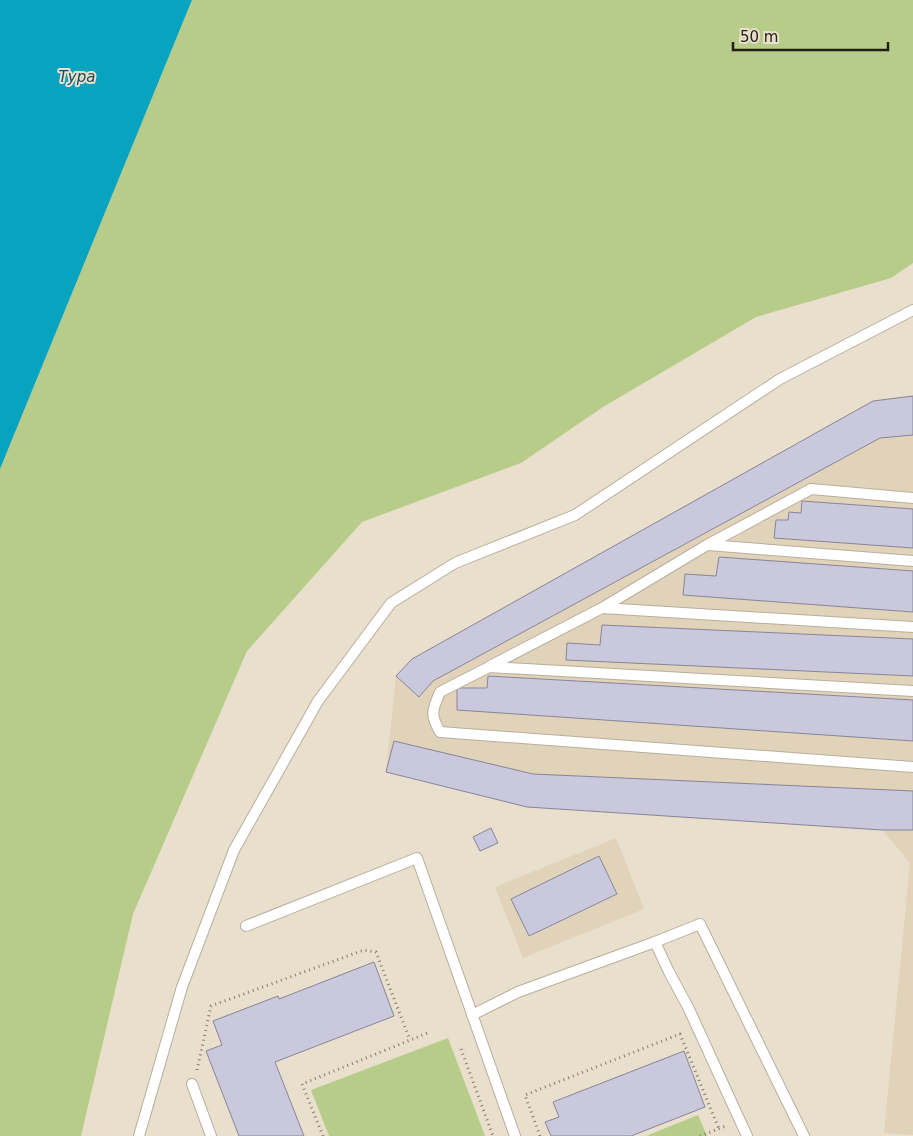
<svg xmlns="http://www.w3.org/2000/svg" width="913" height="1136" viewBox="0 0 913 1136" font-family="'DejaVu Sans',sans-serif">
	<rect width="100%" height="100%" fill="#e9dfcd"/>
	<!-- built -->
	<g fill="#e0d3ba">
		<polygon points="913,396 913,1135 884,1133 910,863 882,830 527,807 386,772 396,676 412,659 873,401"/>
		<polygon points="616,838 644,909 523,958 495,887"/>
	</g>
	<!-- green -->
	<g fill="#b8cc8a">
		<polygon points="192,0 913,0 913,263 891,278 756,317 603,407 521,463 362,522 247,651 133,914 81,1136 0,1136 0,469"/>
		<polygon points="448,1038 485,1136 329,1136 311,1090"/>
		<polygon points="698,1115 707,1136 646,1136"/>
	</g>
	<!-- water -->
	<polygon fill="#08a3bf" points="0,0 192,0 0,469"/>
	<!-- building -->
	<g fill="#cac8dc" stroke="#878597">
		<polygon points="913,396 913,435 880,438 433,681 419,697 396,676 412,659 873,401"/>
		<polygon points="802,501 913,509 913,548 774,538 776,520 788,520 789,512 801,513"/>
		<polygon points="719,557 913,571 913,612 683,595 685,574 716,576"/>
		<polygon points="602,625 913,639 913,676 566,660 567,643 600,645"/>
		<polygon points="488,676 913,700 913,741 457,710 457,688 487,688"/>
		<polygon points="394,741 533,774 913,791 913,830 882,830 527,807 386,772"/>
		<polygon points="491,828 498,843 480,851 473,837"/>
		<polygon points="599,856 617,894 529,936 511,899"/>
		<polygon points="374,962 394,1016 275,1062 304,1136 239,1136 206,1051 222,1045 213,1021 278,996 279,999"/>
		<polygon points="684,1051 705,1107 631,1136 551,1136 545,1122 559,1117 553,1102"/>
	</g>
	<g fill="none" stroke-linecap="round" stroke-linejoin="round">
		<defs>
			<g id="service">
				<polyline points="913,498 811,489 707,545 602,608 913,627"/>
				<polyline points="708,545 913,561"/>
				<polyline points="490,666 602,608"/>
				<path d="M913 691 489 667 440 692C432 710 430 715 440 732L913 767"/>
				<polyline points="246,926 417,858 515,1136"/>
				<polyline points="655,942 700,924 804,1136"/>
				<polyline points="472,1015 518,992 655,942 669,972 688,1007 747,1136"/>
				<polyline points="192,1084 211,1136"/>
				<polyline points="139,1136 182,987 234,850 318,701 391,603 455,563 575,515 780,379 913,310"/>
			</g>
		</defs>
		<!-- service casing -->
		<use href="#service" stroke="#b8ae9d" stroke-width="12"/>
		<!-- path -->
		<g stroke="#837c70" stroke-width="3" stroke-dasharray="1 4" stroke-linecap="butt">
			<polyline points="461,1049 493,1136"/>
			<polyline points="197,1070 211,1006 364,950 376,952 410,1040"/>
			<polyline points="323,1136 302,1084 430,1032"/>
			<polyline points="540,1136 525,1095 680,1034 719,1129"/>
			<polyline points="700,1136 726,1126 727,1127"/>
		</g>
		<!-- service -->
		<use href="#service" stroke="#fff" stroke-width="10"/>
	</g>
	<g text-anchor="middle" stroke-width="4" stroke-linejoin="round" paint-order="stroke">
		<!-- water labels -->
		<g font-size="15" font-style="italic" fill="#174c59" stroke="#e9dfcd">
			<text x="77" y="82">Тура</text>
		</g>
	</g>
	<!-- scale -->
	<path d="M733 42v8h155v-8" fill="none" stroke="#211e17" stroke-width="2.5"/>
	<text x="740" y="42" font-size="15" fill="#211e17" stroke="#e9dfcd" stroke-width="4" paint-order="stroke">50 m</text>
</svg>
